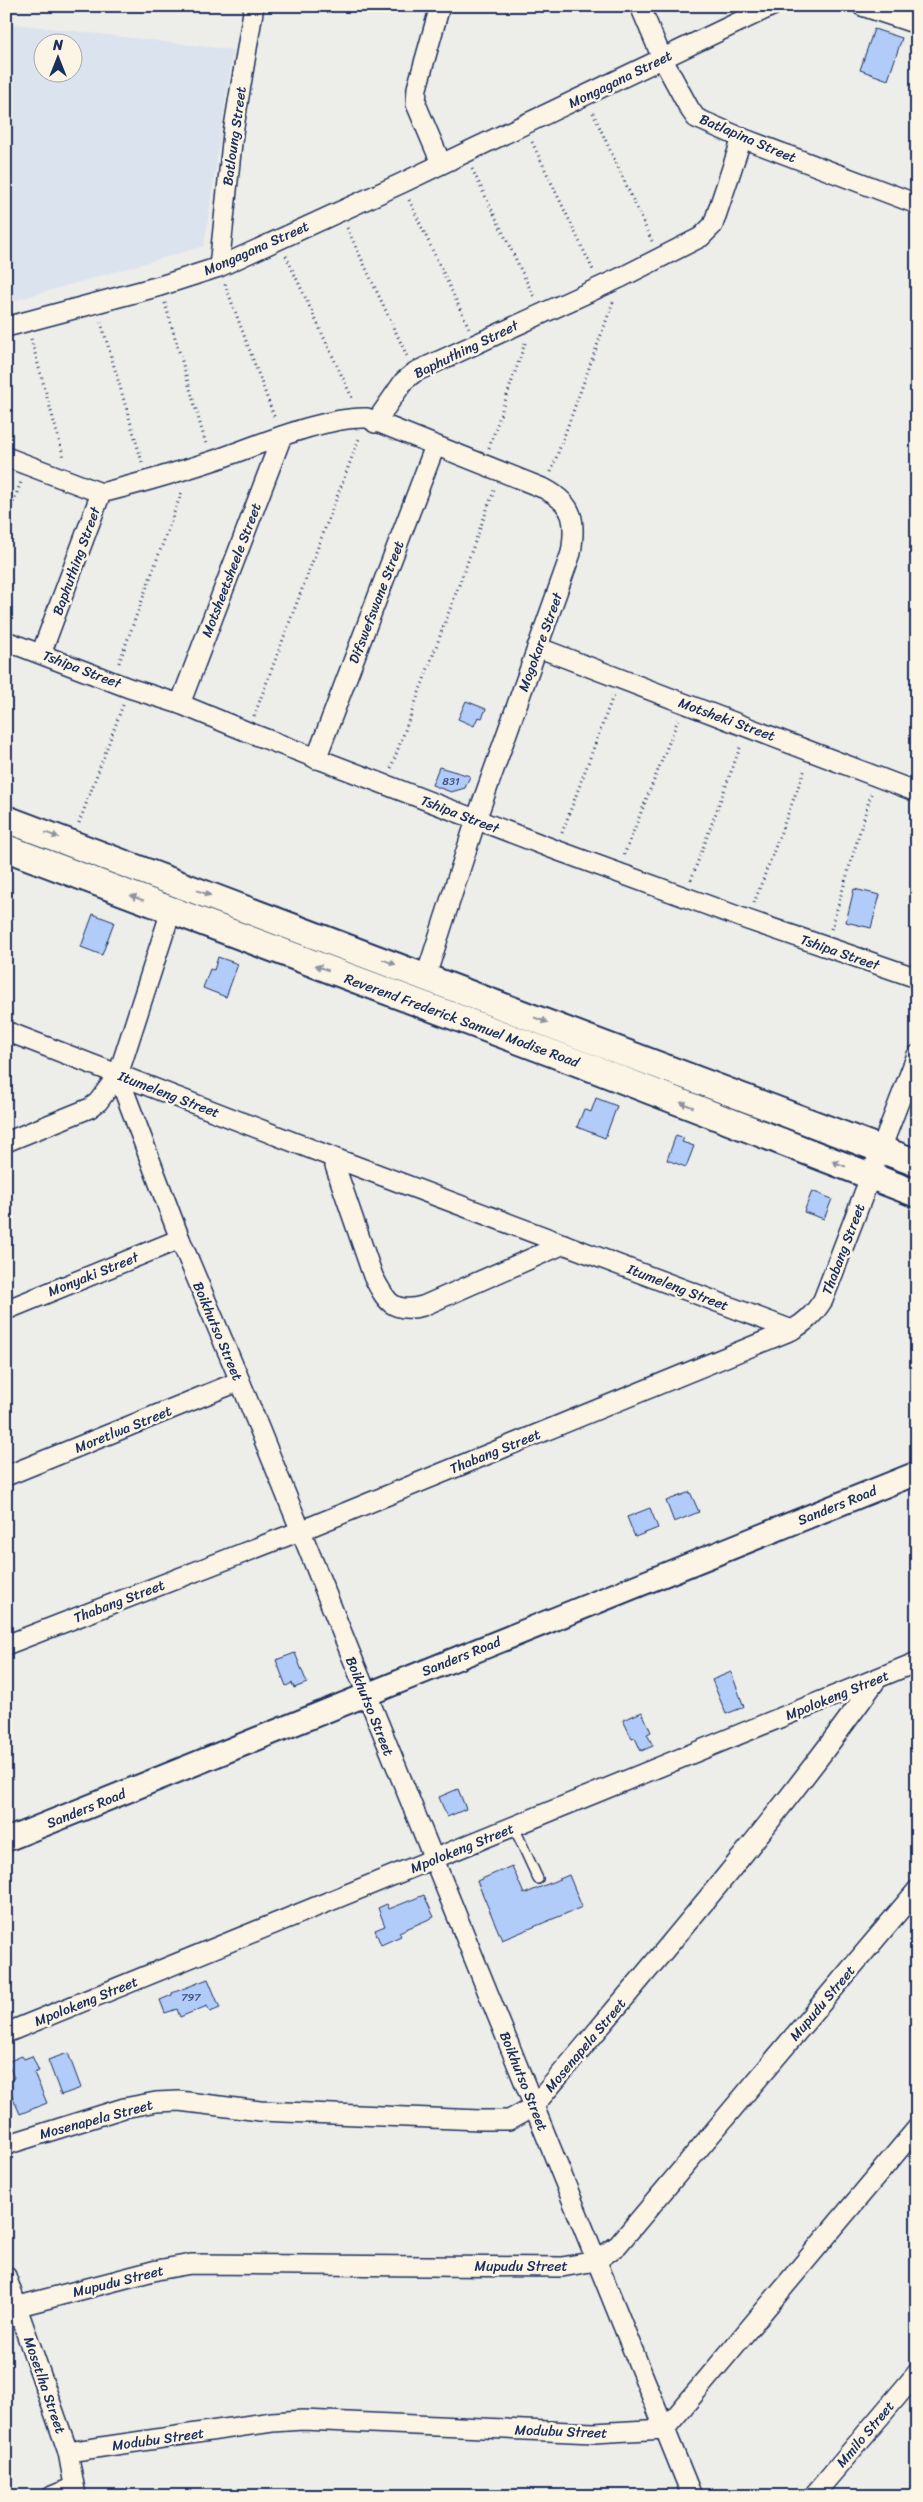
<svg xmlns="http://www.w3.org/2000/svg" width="923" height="2502" viewBox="0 0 923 2502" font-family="Sriracha,sans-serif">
	<rect width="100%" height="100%" fill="#edede9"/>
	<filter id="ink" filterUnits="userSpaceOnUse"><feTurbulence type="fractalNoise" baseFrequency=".02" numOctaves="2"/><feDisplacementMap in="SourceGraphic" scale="10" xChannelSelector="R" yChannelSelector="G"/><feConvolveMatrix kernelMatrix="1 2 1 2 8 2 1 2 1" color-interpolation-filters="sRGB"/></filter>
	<g filter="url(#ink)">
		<!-- built -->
		<path fill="#dbe3ee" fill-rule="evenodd" d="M6 23 233 50 204 246 6 303ZM42 42H72V72H42Z"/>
		<!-- building -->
		<g fill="#b2ccfa" stroke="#1b2f5e">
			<polygon points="874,29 902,38 888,80 860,70"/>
			<polygon points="466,701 486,709 482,718 478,717 474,726 458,719"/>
			<polygon points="439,767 470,776 465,788 451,792 432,785"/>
			<polygon points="854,889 880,895 871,928 846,922"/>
			<polygon points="93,914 114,922 102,955 81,947"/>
			<polygon points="218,957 238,964 226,997 203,988 210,969 214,970"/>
			<polygon points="596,1098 617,1106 605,1138 577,1127 584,1109 591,1112"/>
			<polygon points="676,1135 684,1138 682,1142 694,1146 686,1167 667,1160"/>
			<polygon points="812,1191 832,1199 824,1219 804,1212"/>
			<polygon points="690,1492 699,1512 674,1522 666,1501"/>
			<polygon points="650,1508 658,1528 635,1537 627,1517"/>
			<polygon points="295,1653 307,1683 294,1688 292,1683 286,1686 276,1660"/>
			<polygon points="731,1672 744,1707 726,1714 712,1680"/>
			<polygon points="642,1712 651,1732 647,1734 653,1746 641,1751 635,1738 632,1739 623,1720"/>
			<polygon points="458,1789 466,1809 447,1817 439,1797"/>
			<polygon points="512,1866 524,1894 569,1875 582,1907 502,1940 477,1881"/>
			<polygon points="424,1895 434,1917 399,1932 401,1936 381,1945 375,1930 385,1926 378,1908 387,1904 389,1909"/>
			<polygon points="208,1979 220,2008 210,2012 207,2006 180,2017 177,2009 165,2013 160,2000 172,1995 172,1993"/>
			<polygon points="68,2053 81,2088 61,2095 48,2060"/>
			<polygon points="22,2056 24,2059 32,2056 39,2071 34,2073 47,2103 20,2114 6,2082 14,2078 7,2062"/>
		</g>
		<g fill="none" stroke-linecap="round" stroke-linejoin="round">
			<defs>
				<polyline id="service" points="514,1827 538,1879"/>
				<g id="minor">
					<polyline points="440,6 417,88 416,104 441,163"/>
					<polyline points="640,6 662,58 689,108 696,118 742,138 917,204"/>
					<polyline points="862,6 917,24"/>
					<polyline points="219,267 233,133 254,6"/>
					<polyline points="6,327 160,286 219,267 402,183 772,6"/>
					<polyline points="375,423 404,381 415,372 622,277 701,237 713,225 742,138"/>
					<polyline points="6,457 101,493"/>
					<path d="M101 493C138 484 175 473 212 461 254 447 324 416 367 418L545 489C575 505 576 522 571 553L476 820 426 976"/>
					<polyline points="6,641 129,688 180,704 248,732 556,850 748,920 917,978"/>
					<polyline points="537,647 917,792"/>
					<polyline points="41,654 101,493"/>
					<polyline points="180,704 282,436"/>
					<polyline points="316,759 435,446"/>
					<polyline points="6,1031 332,1157 792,1330"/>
					<polyline points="118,1075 180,1239 240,1381 692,2496"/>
					<polyline points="6,1142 90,1108 98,1102 118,1075 171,911"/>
					<path d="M332 1157 373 1276C386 1301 392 1314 423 1306L564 1244"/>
					<polyline points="6,1310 180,1239"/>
					<polyline points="6,1476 240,1381"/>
					<path d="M6 1645 300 1531 792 1330C806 1322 814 1314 823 1300L917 1055"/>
					<polyline points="6,2033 917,1662"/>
					<path d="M6 2145 124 2108 156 2102 179 2101 260 2111 480 2120H509L534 2106C651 1966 771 1828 877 1679"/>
					<polyline points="6,2276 68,2452 76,2496"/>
					<polyline points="19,2306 157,2270 191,2264 562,2267 596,2261 618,2245 917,1890"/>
					<polyline points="68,2452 272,2422 303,2420 594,2433 665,2429 917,2128"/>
					<polyline points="52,2496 74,2487"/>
					<polyline points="813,2496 917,2373"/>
				</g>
				<polyline id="tertiary" points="6,1840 917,1473"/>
				<g id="secondary">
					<polyline points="6,819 917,1163"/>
					<polyline points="6,848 597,1070 917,1194"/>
				</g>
			</defs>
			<!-- service casing -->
			<use href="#service" stroke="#1b2f5e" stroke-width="12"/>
			<!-- minor casing -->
			<use href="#minor" stroke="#1b2f5e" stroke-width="22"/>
			<!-- tertiary casing -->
			<use href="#tertiary" stroke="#1b2f5e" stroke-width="26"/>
			<!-- secondary casing -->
			<use href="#secondary" stroke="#1b2f5e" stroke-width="30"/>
			<!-- path -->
			<g stroke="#1b2f5e" stroke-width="3" stroke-dasharray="1 4" stroke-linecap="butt">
				<polyline points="593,113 652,241"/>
				<polyline points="532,142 593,270"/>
				<polyline points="472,169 534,297"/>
				<polyline points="409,200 469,328"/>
				<polyline points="347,228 407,356"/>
				<polyline points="286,256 353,400"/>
				<polyline points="225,284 275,419"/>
				<polyline points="165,303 206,444"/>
				<polyline points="101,322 142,462"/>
				<polyline points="31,339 64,458"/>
				<polyline points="489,448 525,343"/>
				<polyline points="551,472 613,302"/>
				<polyline points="6,521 21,482"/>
				<polyline points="119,663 182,491"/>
				<polyline points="254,716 360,436"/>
				<polyline points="391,768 495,488"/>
				<polyline points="79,823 123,705"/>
				<polyline points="562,833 613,696"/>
				<polyline points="624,855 678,720"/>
				<polyline points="691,880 741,745"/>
				<polyline points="754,903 805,769"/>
				<polyline points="831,929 871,794"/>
			</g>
			<!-- service -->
			<use href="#service" stroke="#fcf5e5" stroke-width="9"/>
			<!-- minor -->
			<use href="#minor" stroke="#fcf5e5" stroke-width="19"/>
			<!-- tertiary -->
			<use href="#tertiary" stroke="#fcf5e5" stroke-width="22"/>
			<!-- secondary -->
			<use href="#secondary" stroke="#fcf5e5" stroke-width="26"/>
		</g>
		<!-- one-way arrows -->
		<defs><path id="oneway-solid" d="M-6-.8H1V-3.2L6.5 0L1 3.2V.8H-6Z" transform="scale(1.25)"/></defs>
		<g fill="#8c92a2">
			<use href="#oneway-solid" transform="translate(52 835) rotate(20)"/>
			<use href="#oneway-solid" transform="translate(204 893) rotate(20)"/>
			<use href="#oneway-solid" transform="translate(137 898) rotate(-159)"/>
			<use href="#oneway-solid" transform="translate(389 962) rotate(20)"/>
			<use href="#oneway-solid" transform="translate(322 968) rotate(-160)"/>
			<use href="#oneway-solid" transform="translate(541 1020) rotate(21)"/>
			<use href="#oneway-solid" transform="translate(687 1105) rotate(-159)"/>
			<use href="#oneway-solid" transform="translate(839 1164) rotate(-159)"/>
		</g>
	</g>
	<g text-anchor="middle" stroke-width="5" stroke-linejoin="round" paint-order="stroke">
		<!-- number labels -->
		<g font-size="11" fill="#415685">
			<text x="451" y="785">831</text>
			<text x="191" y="2001">797</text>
		</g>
		<!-- street labels -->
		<g font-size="14" fill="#1b2f5e" stroke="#fcf5e5">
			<text transform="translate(620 79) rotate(-26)" y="5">Mongagana Street</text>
			<text transform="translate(234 136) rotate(-82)" y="5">Batloung Street</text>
			<text transform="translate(748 138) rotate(23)" y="5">Batlapina Street</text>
			<text transform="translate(256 248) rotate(-24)" y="5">Mongagana Street</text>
			<text transform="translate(466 349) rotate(-26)" y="5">Baphuthing Street</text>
			<text transform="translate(76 561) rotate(-70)" y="5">Baphuthing Street</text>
			<text transform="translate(231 570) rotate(-69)" y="5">Motsheetsheele Street</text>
			<text transform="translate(376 602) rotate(-69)" y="5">Difswefswane Street</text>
			<text transform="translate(540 642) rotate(-70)" y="5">Mogokare Street</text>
			<text transform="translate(82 669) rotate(21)" y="5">Tshipa Street</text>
			<text transform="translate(727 719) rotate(20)" y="5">Motsheki Street</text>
			<text transform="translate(460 814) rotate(21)" y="5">Tshipa Street</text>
			<text transform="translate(840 952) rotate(19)" y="5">Tshipa Street</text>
			<text transform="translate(462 1020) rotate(20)" y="5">Reverend Frederick Samuel Modise Road</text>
			<text transform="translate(169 1094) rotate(21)" y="5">Itumeleng Street</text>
			<text transform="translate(843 1249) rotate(-69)" y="5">Thabang Street</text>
			<text transform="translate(93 1274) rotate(-22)" y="5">Monyaki Street</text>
			<text transform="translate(678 1287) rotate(21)" y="5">Itumeleng Street</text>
			<text transform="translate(218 1331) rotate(67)" y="5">Boikhutso Street</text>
			<text transform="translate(123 1429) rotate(-22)" y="5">Moretlwa Street</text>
			<text transform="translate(495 1451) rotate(-22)" y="5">Thabang Street</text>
			<text transform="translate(837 1505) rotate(-22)" y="5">Sanders Road</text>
			<text transform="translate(119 1601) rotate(-21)" y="5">Thabang Street</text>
			<text transform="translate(461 1656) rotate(-22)" y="5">Sanders Road</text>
			<text transform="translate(837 1695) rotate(-22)" y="5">Mpolokeng Street</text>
			<text transform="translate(370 1706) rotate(68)" y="5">Boikhutso Street</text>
			<text transform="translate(86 1808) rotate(-22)" y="5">Sanders Road</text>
			<text transform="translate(462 1848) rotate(-22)" y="5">Mpolokeng Street</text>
			<text transform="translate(86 2001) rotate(-22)" y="5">Mpolokeng Street</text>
			<text transform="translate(822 2003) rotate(-50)" y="5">Mupudu Street</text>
			<text transform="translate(585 2045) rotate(-50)" y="5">Mosenapela Street</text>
			<text transform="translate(524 2081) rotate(68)" y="5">Boikhutso Street</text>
			<text transform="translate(96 2119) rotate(-15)" y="5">Mosenapela Street</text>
			<text x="521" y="2271">Mupudu Street</text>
			<text transform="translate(118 2281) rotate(-14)" y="5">Mupudu Street</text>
			<text transform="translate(45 2385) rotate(71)" y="5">Mosetlha Street</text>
			<text transform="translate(561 2431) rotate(2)" y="5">Modubu Street</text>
			<text transform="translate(865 2434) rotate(-50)" y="5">Mmilo Street</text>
			<text transform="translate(158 2439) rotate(-8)" y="5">Modubu Street</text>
		</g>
	</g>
	<!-- margin -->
	<rect width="923" height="2502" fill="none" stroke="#fcf5e5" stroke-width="25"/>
	<rect x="12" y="12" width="898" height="2477" fill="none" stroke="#1b2f5e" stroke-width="2" filter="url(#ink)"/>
	<!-- north arrow -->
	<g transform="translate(58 58)"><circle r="24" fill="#fcf5e5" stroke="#a2a6af"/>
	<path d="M0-4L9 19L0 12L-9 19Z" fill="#1b2f5e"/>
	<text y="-8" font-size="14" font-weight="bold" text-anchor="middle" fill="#1b2f5e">N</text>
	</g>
</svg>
